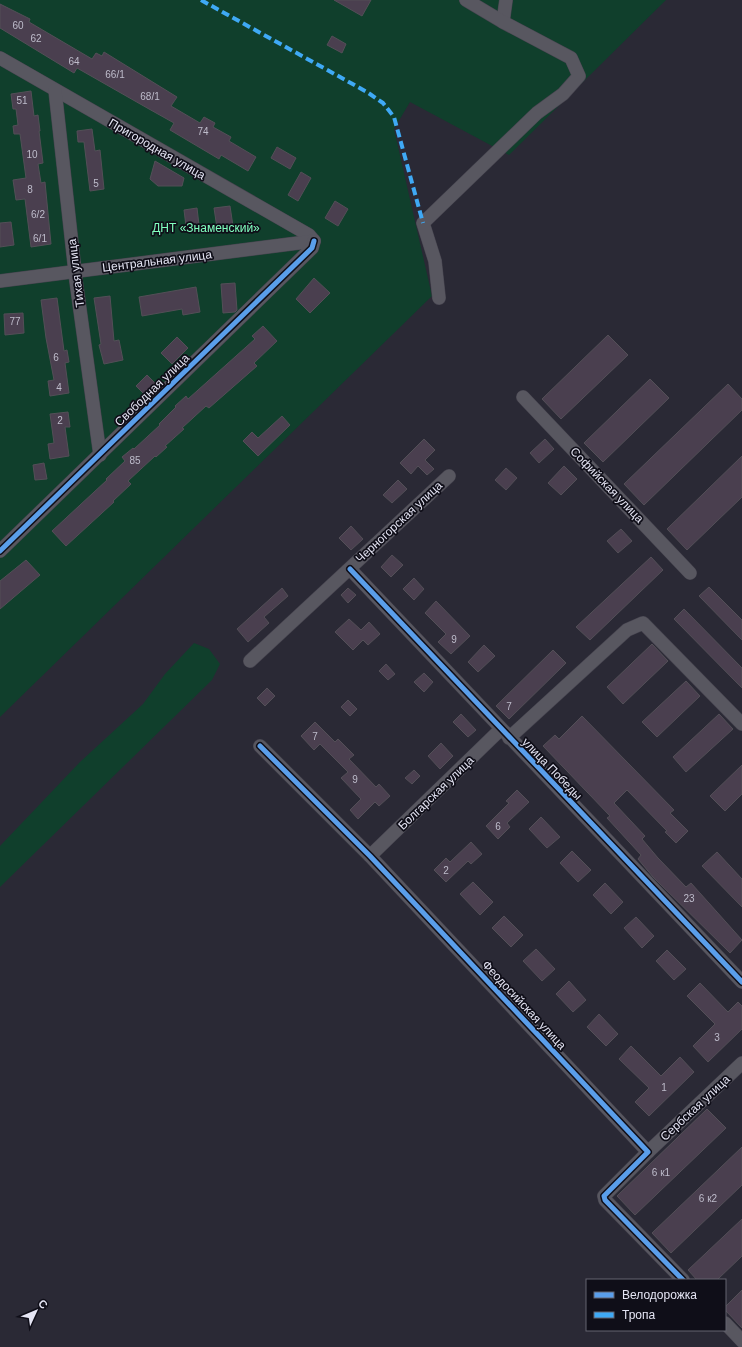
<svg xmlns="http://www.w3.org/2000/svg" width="742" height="1347" viewBox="0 0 742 1347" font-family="Arial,sans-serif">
	<rect width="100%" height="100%" fill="#2a2935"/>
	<!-- green -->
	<g fill="#103f2c">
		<polygon points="0,0 666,0 509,155 410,102 394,129 432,296 0,717"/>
		<polygon points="194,643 209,649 220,664 212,680 0,887 0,846 80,762 143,704 165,674"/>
	</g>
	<!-- building -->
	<g fill="#4a3f4f" stroke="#534f57">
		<polygon points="334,0 371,0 362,16"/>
		<polygon points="0,4 30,19 29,22 92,59 96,53 102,56 104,52 177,97 171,106 200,123 204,117 215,123 213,127 231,137 229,141 256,157 248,171 221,155 219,159 170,130 174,123 149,109 77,68 74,73 0,28"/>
		<polygon points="332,36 346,44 342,53 327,45"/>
		<polygon points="31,91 34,116 38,115 40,131 39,131 43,163 38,164 41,183 45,182 51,244 31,247 25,199 16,200 13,180 26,178 20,134 14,134 13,126 18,125 16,109 13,109 11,94"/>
		<polygon points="92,129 95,151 100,150 104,189 90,191 84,142 78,142 77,131"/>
		<polygon points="277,147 296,158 290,169 271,158"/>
		<polygon points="155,161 184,178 182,186 158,186 150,179"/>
		<polygon points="301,172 311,178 298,201 288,195"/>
		<polygon points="335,201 348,209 338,226 325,218"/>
		<polygon points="230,206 233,226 217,228 214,208"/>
		<polygon points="197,208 199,225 186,226 184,210"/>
		<polygon points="11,222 14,245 0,247 0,223"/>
		<polygon points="314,278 330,293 310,313 296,299"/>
		<polygon points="235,283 237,310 235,312 223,313 221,284"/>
		<polygon points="196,287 200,312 183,315 182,309 142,316 139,297"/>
		<polygon points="110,296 114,341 119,340 123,360 104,364 99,345 101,344 94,298"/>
		<polygon points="57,298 64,351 67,350 69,362 65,363 69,393 50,396 48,381 54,380 46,338 41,300"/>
		<polygon points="23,313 24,333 5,335 4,314"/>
		<polygon points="263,326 277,341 254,363 257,366 209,408 206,406 182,428 184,429 165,446 167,447 156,457 155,456 128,481 131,484 113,501 114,502 66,546 52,531 107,480 106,479 125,461 122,457 133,448 134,449 160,425 159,424 176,407 175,406 186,396 188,399 255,339 252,336"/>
		<polygon points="608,335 628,355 561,419 542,399"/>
		<polygon points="177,337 188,348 172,364 161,353"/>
		<polygon points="147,375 155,383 144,394 136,386"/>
		<polygon points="650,379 669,398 603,462 584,443"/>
		<polygon points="728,384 742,399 742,410 644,505 624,484"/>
		<polygon points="68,412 70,427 65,427 69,456 50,459 48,444 54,443 50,414"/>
		<polygon points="282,416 290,425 258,456 243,441 252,432 258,438"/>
		<polygon points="424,439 435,450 425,460 434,469 427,475 418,466 411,474 400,463"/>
		<polygon points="545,439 554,449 539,463 530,453"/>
		<polygon points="742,456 742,497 687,550 667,529"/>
		<polygon points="44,463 47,479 35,480 33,465"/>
		<polygon points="564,466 577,479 561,495 548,483"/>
		<polygon points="506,468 517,478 506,490 495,480"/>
		<polygon points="398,480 407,489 392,503 383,495"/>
		<polygon points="351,526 363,539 351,550 339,538"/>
		<polygon points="621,529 632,541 618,553 607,541"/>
		<polygon points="392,555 403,565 391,577 381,567"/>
		<polygon points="651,557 663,570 590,640 576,627"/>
		<polygon points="26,560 40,575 0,609 0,581"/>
		<polygon points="414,578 424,589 414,600 403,589"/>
		<polygon points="709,587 742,620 742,640 699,596"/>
		<polygon points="282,588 288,596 264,617 269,623 248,642 237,629"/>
		<polygon points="348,588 356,595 348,603 341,595"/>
		<polygon points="436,601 470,636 451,654 438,642 446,634 425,613"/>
		<polygon points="684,609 742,668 742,688 674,619"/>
		<polygon points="349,619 361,630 369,622 380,634 368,645 363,640 353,650 335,632"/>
		<polygon points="652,644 668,661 623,704 607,687"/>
		<polygon points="484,645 495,656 478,672 468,662"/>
		<polygon points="553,650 566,663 509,719 496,706"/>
		<polygon points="386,664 395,674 388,680 379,671"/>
		<polygon points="424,673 433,682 424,692 414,682"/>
		<polygon points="686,681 700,696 657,737 642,722"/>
		<polygon points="267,688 275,696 265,706 257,698"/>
		<polygon points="348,700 357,709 350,716 341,707"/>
		<polygon points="461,714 476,730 468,737 453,722"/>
		<polygon points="719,714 733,729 686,772 673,757"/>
		<polygon points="582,716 674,810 670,813 688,831 676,843 665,832 667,831 627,790 614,803 645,836 642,839 658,858 686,887 691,883 742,940 730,953 653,877 638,859 641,855 607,818 610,816 543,746 555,735 559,739"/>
		<polygon points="315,722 335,742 338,739 354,755 349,759 376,787 379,784 390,796 379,806 375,802 358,819 350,810 361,799 341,778 348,772 320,744 314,750 301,736"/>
		<polygon points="441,743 453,756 440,769 428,756"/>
		<polygon points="742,765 742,794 725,811 710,796"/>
		<polygon points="414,770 420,776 412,784 405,778"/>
		<polygon points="517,790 529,802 507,823 510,827 498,839 486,826 509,803 506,801"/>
		<polygon points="541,817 560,837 547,848 529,829"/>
		<polygon points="471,842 482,854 471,864 468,861 446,882 434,870 446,858 450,862"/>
		<polygon points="572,851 591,870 578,882 560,863"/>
		<polygon points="717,852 742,879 742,907 702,866"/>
		<polygon points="473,882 493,902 480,915 460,894"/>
		<polygon points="605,883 623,902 611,914 593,895"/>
		<polygon points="504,916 523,935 511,947 492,928"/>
		<polygon points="636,917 654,936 642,948 624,928"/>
		<polygon points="536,949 555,969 542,981 523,961"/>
		<polygon points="667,950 686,969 674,980 656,961"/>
		<polygon points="569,981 586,1000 573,1012 556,994"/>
		<polygon points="700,983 728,1012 738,1002 742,1006 742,1029 708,1062 693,1046 715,1024 687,996"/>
		<polygon points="599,1014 618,1034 606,1046 587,1027"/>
		<polygon points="631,1046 661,1076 680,1057 694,1072 649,1116 635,1102 649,1088 619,1059"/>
		<polygon points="707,1109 726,1128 635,1215 617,1196"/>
		<polygon points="742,1147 742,1185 671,1253 652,1233"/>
		<polygon points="742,1219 742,1256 717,1280 697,1280 688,1270"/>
		<polygon points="742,1290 742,1328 725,1310 725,1307"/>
	</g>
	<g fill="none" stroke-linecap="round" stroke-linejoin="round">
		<defs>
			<g id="minor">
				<polyline points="503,22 506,0"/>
				<polyline points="0,58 309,235 314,241"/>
				<polyline points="55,90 76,281 100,455"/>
				<polyline points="0,281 314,241"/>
				<polyline points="439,298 435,261 423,223 537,113 563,94 579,76 571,58 503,22 466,0"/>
				<polyline points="523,397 690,573"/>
				<polyline points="0,551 312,248 314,241"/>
				<polyline points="350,569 742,982"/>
				<polyline points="250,661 449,476"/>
				<polyline points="509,738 627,630 643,623 742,724"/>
				<polyline points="260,746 370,856 648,1152 604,1196 605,1200 683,1280"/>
				<polyline points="370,856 501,729"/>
				<polyline points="648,1152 742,1063"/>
				<polyline points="725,1323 742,1341"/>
			</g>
		</defs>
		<!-- minor casing -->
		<use href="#minor" stroke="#46444f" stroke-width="14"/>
		<!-- minor -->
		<use href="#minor" stroke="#585760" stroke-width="13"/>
		<!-- quiet -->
		<polyline stroke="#3fa9f5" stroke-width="4" stroke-dasharray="8 4" stroke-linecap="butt" points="201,0 367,92 383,103 394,117 423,223"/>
		<defs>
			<g id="cycleway">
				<polyline points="0,551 312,248 314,241"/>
				<polyline points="350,569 742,982"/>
				<polyline points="260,746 370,856 648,1152 604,1196 605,1200 683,1280"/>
			</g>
		</defs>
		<!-- cycleway casing -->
		<use href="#cycleway" stroke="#0f0e18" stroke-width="8"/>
		<!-- cycleway -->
		<use href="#cycleway" stroke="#5a9eea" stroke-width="5"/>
	</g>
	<g text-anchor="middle" stroke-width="3.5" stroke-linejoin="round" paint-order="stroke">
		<!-- number labels -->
		<g font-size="10" fill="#bebccb">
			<text x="18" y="29">60</text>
			<text x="36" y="42">62</text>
			<text x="74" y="65">64</text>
			<text x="115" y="78">66/1</text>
			<text x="150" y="100">68/1</text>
			<text x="22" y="104">51</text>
			<text x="203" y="135">74</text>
			<text x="32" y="158">10</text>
			<text x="96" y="187">5</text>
			<text x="30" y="193">8</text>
			<text x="38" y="218">6/2</text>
			<text x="40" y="242">6/1</text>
			<text x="15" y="325">77</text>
			<text x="56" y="361">6</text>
			<text x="59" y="391">4</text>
			<text x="60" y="424">2</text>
			<text x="135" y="464">85</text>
			<text x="454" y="643">9</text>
			<text x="509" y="710">7</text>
			<text x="315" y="740">7</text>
			<text x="355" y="783">9</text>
			<text x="498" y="830">6</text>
			<text x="446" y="874">2</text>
			<text x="689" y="902">23</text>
			<text x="717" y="1041">3</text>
			<text x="664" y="1091">1</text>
			<text x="661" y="1176">6 к1</text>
			<text x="708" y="1202">6 к2</text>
		</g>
		<!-- street labels -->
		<g font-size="12" fill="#e5e5f4" stroke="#0f0e18">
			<text transform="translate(157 149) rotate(30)" y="4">Пригородная улица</text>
			<text transform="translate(157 261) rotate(-7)" y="4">Центральная улица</text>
			<text transform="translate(76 273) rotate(-97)" y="4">Тихая улица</text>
			<text transform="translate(152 390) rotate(-44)" y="4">Свободная улица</text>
			<text transform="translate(607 485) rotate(46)" y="4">Софийская улица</text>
			<text transform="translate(399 522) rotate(-43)" y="4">Черногорская улица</text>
			<text transform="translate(552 769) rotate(46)" y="4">улица Победы</text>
			<text transform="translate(436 793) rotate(-44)" y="4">Болгарская улица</text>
			<text transform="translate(524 1005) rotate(47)" y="4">Феодосийская улица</text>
			<text transform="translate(695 1108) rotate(-43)" y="4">Сербская улица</text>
		</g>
		<!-- park labels -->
		<g font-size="12" fill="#80ffbf" stroke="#0f0e18">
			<text x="206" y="232">ДНТ «Знаменский»</text>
		</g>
	</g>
	<!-- legend -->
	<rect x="586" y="1279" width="140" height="52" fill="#0f0e18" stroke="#656470"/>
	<rect x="594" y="1292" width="20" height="6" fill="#5a9eea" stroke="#656470"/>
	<text x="622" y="1299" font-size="12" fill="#e5e5f4">Велодорожка</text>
	<rect x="594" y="1312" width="20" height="6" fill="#3fa9f5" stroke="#656470"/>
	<text x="622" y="1319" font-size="12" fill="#e5e5f4">Тропа</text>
	<!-- north arrow -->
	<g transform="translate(36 1311) rotate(46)" stroke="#0f0e18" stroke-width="3" paint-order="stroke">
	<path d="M0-3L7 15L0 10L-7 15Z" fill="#e5e5f4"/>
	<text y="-6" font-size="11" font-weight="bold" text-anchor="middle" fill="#e5e5f4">С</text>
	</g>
</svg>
